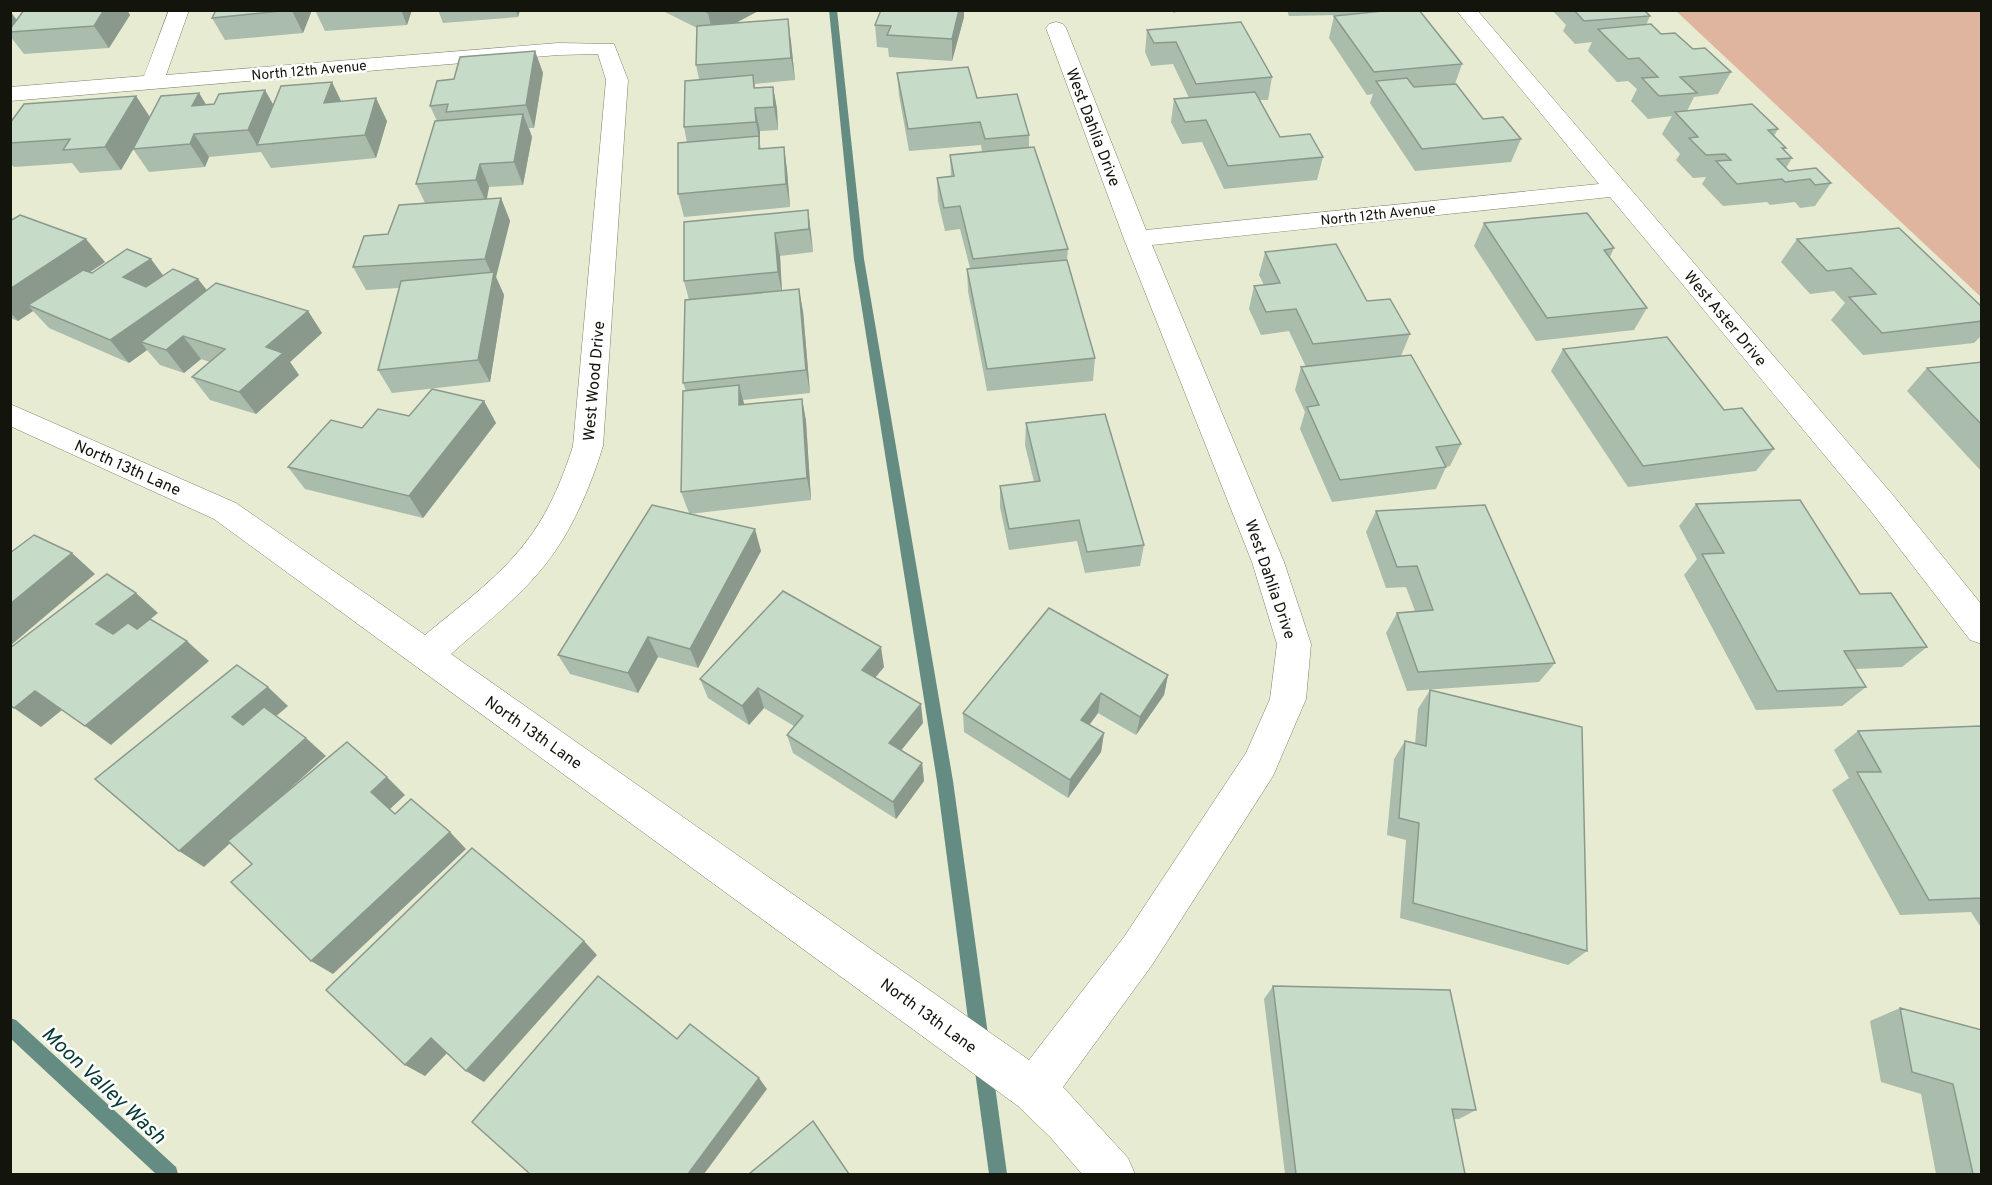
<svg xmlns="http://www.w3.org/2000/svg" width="1992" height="1185" viewBox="0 0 1992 1185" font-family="Overpass,sans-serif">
	<rect width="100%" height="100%" fill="#e7ebd1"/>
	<!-- green -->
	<polygon fill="#e0b5a0" points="1676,11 1981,11 1981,297"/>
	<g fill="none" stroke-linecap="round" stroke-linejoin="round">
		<!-- stream -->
		<g fill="#658c82" fill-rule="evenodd">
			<polygon points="829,10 837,10 864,259 953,781 989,1042 986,1048 980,1051 974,1048 971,1042 937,781 854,259"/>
			<polygon points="10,1018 16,1020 176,1167 178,1174 156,1174 10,1038"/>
			<polygon points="983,1055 989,1058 992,1064 1007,1174 989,1174 974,1064 977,1058"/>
		</g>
		<defs>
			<path id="street" d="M169 10H189L166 75 558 43 614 44 628 80 603 446C590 488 572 531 545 565 518 599 483 625 451 654L1029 1060 1124 937 1246 753 1270 699 1277 644 1252 562 1124 239 1046 28 1049 24 1056 22 1063 24 1066 28 1146 230 1599 184 1456 10H1477L1892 494 1982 605V644L1970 640 1870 510 1610 197 1152 245 1284 562 1311 644 1306 699 1273 776 1152 965 1063 1087 1128 1158 1135 1174H1082L1051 1138 1018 1106 214 519 10 426V404L236 503 425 635C462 604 504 574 532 534 551 507 563 477 573 446L606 80 598 54 558 55 10 101V87L144 76Z"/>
		</defs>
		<!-- street casing -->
		<use href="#street" stroke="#7f826b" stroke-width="1"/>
		<!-- street -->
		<use href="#street" fill="#fff" fill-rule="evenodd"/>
	</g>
	<!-- wall -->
	<g fill="#aabcac">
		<polygon points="24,10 127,10 130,15 109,48 24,54 10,36 10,11 17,20"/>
		<polygon points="213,10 312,10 303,33 225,40 212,18 215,13"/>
		<polygon points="315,10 412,10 407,25 325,31"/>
		<polygon points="438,10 520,10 518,17 443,23"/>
		<polygon points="661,10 760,10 736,23 791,42 795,80 755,84 755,88 773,87 777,109 778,130 760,131 760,144 761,149 784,147 787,170 790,207 684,217 678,194 687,143 684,127 699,79 696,65 697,28"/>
		<polygon points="881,10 964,10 964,17 952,61 889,57 888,48 877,47 875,25"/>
		<polygon points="1166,10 1177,10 1175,13"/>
		<polygon points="1287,10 1385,10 1462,64 1455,84 1483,119 1521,139 1511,162 1415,171 1370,103 1373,94 1367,95 1329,38 1334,16 1337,15 1289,16"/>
		<polygon points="1552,10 1644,10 1650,16 1646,25 1661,34 1693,49 1731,72 1718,94 1694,97 1687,111 1778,129 1774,136 1784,150 1792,158 1786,168 1789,171 1831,183 1815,206 1800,208 1795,202 1770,205 1767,202 1723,206 1702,184 1706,177 1693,178 1676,160 1680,154 1662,134 1672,116 1648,119 1631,101 1637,89 1628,81 1617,82 1588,51 1592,42 1575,44 1563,31 1566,25"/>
		<polygon points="1147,30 1272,77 1268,100 1260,100 1280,137 1323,157 1317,180 1224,189 1202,142 1182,144 1171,122 1174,99 1189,98 1173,64 1151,66 1145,52"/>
		<polygon points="535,51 543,73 534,128 529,128 532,137 523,185 489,187 487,199 501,198 510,221 496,277 504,295 490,382 392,393 378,370 399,288 366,290 353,267 388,234 425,203 416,184 437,121 430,106 454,79"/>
		<polygon points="897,73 977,98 1029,135 1029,148 1068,249 1067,260 1095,358 1093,381 987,391 968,291 967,269 970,268 960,229 945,231 938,201 937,178 951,176 950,155 982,152 981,145 909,151 899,95"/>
		<polygon points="199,93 206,105 273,105 342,101 387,121 376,158 271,168 261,152 209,157 205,167 149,172 133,149 121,170 80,173 72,163 14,167 10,163 10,123 136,96 150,117"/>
		<polygon points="808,210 813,252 780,256 782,290 803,311 810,393 743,400 744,405 802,399 806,421 811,500 689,514 761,551 698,668 658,657 638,693 570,674 558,655 689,513 681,492 686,391 683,383 689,300 684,281"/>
		<polygon points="10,221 105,262 89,272 92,273 163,275 198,279 207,290 308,311 322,333 290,362 299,375 256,414 210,400 192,377 210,362 201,359 184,373 160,365 147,350 129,363 49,328 33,311 18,321 10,318"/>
		<polygon points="1484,223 1614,248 1610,257 1647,308 1634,330 1536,341 1474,246"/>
		<polygon points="1797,239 1982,307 1982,335 1974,343 1863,355 1831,320 1845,303 1834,291 1810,294 1781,262"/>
		<polygon points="1265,252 1367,301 1410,334 1401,356 1461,444 1450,466 1446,467 1436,489 1332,502 1300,429 1305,412 1295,390 1301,367 1306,367 1289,331 1261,335 1249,309 1254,286 1264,285 1259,275"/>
		<polygon points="1563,349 1724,410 1774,449 1756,471 1628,487 1551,371"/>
		<polygon points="1982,362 1982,472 1907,391 1927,368"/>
		<polygon points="484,401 496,423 423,518 305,489 288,467 362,428 409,416"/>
		<polygon points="1026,423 1144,545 1140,566 1085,573 1077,541 1009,550 1000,507 1000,486 1034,482 1025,445"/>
		<polygon points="1696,504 1860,594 1927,647 1902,667 1855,669 1866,687 1842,706 1756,710 1684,575 1697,559 1679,526"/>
		<polygon points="1376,511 1555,663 1539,682 1407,691 1386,633 1397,613 1415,611 1406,587 1386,588 1366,532"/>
		<polygon points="884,667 875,677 923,723 901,750 922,763 924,781 896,819 793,753 787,735 794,726 764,708 749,725 708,698 700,679"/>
		<polygon points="1168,675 1164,695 1136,735 1098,713 1089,725 1104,733 1101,752 1068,798 964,732 963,713"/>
		<polygon points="1430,690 1587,951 1568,965 1400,918 1406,840 1387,835 1394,759 1405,741 1415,744 1418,709"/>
		<polygon points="1982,728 1982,929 1971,912 1900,915 1832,790 1849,778 1834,750 1858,731"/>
		<polygon points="1273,986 1476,1110 1459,1119 1454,1119 1465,1174 1285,1174 1264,999"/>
		<polygon points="1900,1008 1982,1030 1982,1174 1936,1174 1921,1094 1881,1082 1870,1021"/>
	</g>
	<!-- shaded-wall -->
	<g fill="#8b998c">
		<polygon points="104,10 127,10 130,15 109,48 94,26"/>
		<polygon points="292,10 312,10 303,33 292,11"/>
		<polygon points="401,10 412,10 407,25"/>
		<polygon points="516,10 520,10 518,17"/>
		<polygon points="713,10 760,10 713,35 708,13"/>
		<polygon points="959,10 964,10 964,17 952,61 952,39"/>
		<polygon points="10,11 17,21 10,30"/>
		<polygon points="788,19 791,42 795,80 791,58"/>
		<polygon points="535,51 543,73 534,128 526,105"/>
		<polygon points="332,82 343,105 324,103"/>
		<polygon points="773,87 777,109 778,130 774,107"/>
		<polygon points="265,90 278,113 257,145 261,152 248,130"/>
		<polygon points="199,93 213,116 192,106"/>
		<polygon points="136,96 151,119 121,170 105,147"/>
		<polygon points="376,98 387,121 376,158 365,135"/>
		<polygon points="755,108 760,131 760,144 756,122"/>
		<polygon points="523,114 532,137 523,185 514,162"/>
		<polygon points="194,134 209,157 205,167 190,144"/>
		<polygon points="784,147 787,170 790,207 786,184"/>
		<polygon points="480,164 489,187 486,202 476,180"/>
		<polygon points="501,198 510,221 496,277 504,295 490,382 478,360 493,277 485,259"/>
		<polygon points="808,210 811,233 813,252 809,229"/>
		<polygon points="775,233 780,256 782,295 778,272"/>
		<polygon points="86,239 105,262 36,309 28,305 33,311 18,321 10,312 10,289"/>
		<polygon points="151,259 168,282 141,300 123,277"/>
		<polygon points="198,279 215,301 141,342 147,350 129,363 110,340"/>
		<polygon points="799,289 803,311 810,393 806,370"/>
		<polygon points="308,311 322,333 290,362 299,375 256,414 239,392 266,347"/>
		<polygon points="183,336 201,359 184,373 166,350"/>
		<polygon points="739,385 745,407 739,405"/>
		<polygon points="802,399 806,421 811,500 807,478"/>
		<polygon points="484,401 496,423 423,518 409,496"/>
		<polygon points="755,529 761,551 698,668 690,649"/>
		<polygon points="72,553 95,574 10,646 10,604"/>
		<polygon points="136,593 158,613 120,644 96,624"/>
		<polygon points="648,637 658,657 638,693 628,673"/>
		<polygon points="187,641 209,661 111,745 85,726"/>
		<polygon points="881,647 884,667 866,689 862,670"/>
		<polygon points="1168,675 1164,695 1136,735 1140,717"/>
		<polygon points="268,687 288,706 253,736 232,717"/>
		<polygon points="758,688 764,708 749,725 742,706"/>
		<polygon points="35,691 62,710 41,727 14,708"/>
		<polygon points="1101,693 1098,713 1079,739 1081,720"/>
		<polygon points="921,704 923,723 892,762 889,743"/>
		<polygon points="1104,733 1101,752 1068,798 1070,780"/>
		<polygon points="306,738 326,756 204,867 179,851"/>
		<polygon points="922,763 924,781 896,819 893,802"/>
		<polygon points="387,777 405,795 389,810 371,792"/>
		<polygon points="450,832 466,849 333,974 311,961"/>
		<polygon points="584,941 597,955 484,1082 466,1071"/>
		<polygon points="431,1038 450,1050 425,1076 405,1065"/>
		<polygon points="759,1078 767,1089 704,1174 688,1174"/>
	</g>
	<!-- building -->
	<g fill="#c6dbc8" stroke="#8b998c" stroke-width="1.5">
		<polygon points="24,10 104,10 94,26 10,32 10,29"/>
		<polygon points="216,10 292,10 212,18"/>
		<polygon points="703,10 713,10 708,13"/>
		<polygon points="881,10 959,10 952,39 887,35 891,26 875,25"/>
		<polygon points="1393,10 1419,10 1462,64 1374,72 1334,16"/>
		<polygon points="1574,10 1644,10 1650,16 1584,21"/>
		<polygon points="788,19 791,58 696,65 697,26"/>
		<polygon points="1241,22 1272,77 1196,84 1176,42 1154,43 1147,30"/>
		<polygon points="1651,24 1661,34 1675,33 1693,49 1705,48 1731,72 1680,77 1697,93 1659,96 1642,78 1658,77 1639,58 1628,59 1598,29"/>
		<polygon points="535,51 526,105 446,112 448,104 430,106 437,81 454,79 460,57"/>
		<polygon points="968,67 977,98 1017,94 1029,135 985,139 980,122 908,129 897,73"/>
		<polygon points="753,75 754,88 773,87 774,107 755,108 756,122 684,127 685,81"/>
		<polygon points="1407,78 1414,87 1456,84 1483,119 1503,117 1521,139 1422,149 1376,81"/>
		<polygon points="332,82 324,103 376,98 365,135 257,145 281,86"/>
		<polygon points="265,90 248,130 194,134 190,144 133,149 161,96 199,93 192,106 214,104 219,94"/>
		<polygon points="1255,92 1280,137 1310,134 1323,157 1228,166 1206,120 1185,122 1174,99"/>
		<polygon points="136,96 105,147 63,150 70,139 10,143 10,123 24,104"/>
		<polygon points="1752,104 1778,129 1768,130 1786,148 1782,148 1792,158 1777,159 1789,171 1816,168 1831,183 1815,185 1810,179 1785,182 1782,179 1737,184 1716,161 1731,160 1725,154 1706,155 1689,138 1698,137 1675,112"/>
		<polygon points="523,114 514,162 480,164 476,180 416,184 435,121"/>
		<polygon points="759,136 759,149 784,147 786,184 678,194 678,143"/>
		<polygon points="1034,147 1068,249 973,259 960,206 944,208 937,178 954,176 950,155"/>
		<polygon points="501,198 485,259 353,267 364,236 388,234 399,205"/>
		<polygon points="808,210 809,229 775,233 778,272 684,281 684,222"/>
		<polygon points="1587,213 1614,248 1604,250 1647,308 1547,318 1484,223"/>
		<polygon points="20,215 86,239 10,289 10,221"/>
		<polygon points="1899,228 1982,307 1982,321 1882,333 1849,297 1876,294 1851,268 1827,271 1797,239"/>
		<polygon points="1336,244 1367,301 1390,299 1410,334 1313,344 1296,309 1266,312 1254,286 1280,283 1265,252"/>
		<polygon points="127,249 151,259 123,277 146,287 173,269 198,279 110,340 28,305 83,270 92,273"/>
		<polygon points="1067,260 1095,358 987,369 967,269"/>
		<polygon points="494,272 478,360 378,370 401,281"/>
		<polygon points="216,283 308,311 266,347 283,353 239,392 192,377 225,349 183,336 166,350 141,342"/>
		<polygon points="799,289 806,370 683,383 685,300"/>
		<polygon points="1667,337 1724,410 1742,408 1774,449 1643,466 1563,349"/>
		<polygon points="1411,355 1461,444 1436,447 1446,467 1340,480 1307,407 1319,405 1301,367"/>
		<polygon points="1982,362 1982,425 1927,368"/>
		<polygon points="739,385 739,405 802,399 807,478 681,492 683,391"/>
		<polygon points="432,389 484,401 409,496 288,467 331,420 362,428 378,409 409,416"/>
		<polygon points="1105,414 1144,545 1087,552 1079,520 1009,529 1000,486 1040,481 1026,423"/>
		<polygon points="1800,500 1860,594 1891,593 1927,647 1844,651 1866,687 1777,691 1702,554 1724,553 1696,504"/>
		<polygon points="652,505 755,529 690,649 648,637 628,673 558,655"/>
		<polygon points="1485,505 1555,663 1418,672 1397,613 1433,610 1417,566 1397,567 1376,511"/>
		<polygon points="34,535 72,553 10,604 10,553"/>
		<polygon points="107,574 136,593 96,624 113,634 128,623 137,629 150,619 187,641 85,726 35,691 14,708 10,705 10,648"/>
		<polygon points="783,591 881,647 862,670 921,704 889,743 922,763 893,802 787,735 803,716 758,688 742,706 700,679"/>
		<polygon points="1049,608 1168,675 1140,717 1101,693 1081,720 1104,733 1070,780 963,713"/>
		<polygon points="237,665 268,687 232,717 243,725 264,707 306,738 179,851 95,779"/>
		<polygon points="1430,690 1582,727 1587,951 1413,903 1419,823 1399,818 1405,741 1426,746"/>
		<polygon points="1980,726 1982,728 1982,898 1929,900 1857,772 1881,772 1858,731"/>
		<polygon points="347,742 387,777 371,792 395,814 411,799 450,832 311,961 231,882 252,864 228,841"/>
		<polygon points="472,848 584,941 466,1071 431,1038 405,1065 326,990"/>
		<polygon points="598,976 677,1039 690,1024 759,1078 688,1174 530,1174 472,1122"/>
		<polygon points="1273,986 1450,990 1476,1110 1452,1109 1465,1174 1296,1174"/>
		<polygon points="1900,1008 1982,1030 1982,1174 1973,1174 1953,1084 1912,1072"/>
		<polygon points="813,1121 849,1174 749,1174"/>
	</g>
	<g text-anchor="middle" stroke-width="5" stroke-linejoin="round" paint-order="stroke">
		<!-- far-street labels -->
		<g font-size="14" fill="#13140b" stroke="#fff">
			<text transform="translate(309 70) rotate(-5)" y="5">North 12th Avenue</text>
			<text transform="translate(1378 214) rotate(-6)" y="5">North 12th Avenue</text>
		</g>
		<!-- street labels -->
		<g font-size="16" fill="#13140b" stroke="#fff">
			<text transform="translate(1094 127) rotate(69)" y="6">West Dahlia Drive</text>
			<text transform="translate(1726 318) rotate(50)" y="6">West Aster Drive</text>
			<text transform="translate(593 381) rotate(-85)" y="6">West Wood Drive</text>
			<text transform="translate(128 467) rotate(24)" y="6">North 13th Lane</text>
			<text transform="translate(1271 579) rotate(71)" y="6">West Dahlia Drive</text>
			<text transform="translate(534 732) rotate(35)" y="6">North 13th Lane</text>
			<text transform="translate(929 1015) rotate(36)" y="6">North 13th Lane</text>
		</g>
		<!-- near-water labels -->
		<g font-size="21" font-style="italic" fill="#053a34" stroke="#fff">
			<text transform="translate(104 1085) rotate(43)" y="7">Moon Valley Wash</text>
		</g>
	</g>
	<!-- border -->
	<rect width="1992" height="1185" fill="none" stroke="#13140b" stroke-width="24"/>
</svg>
